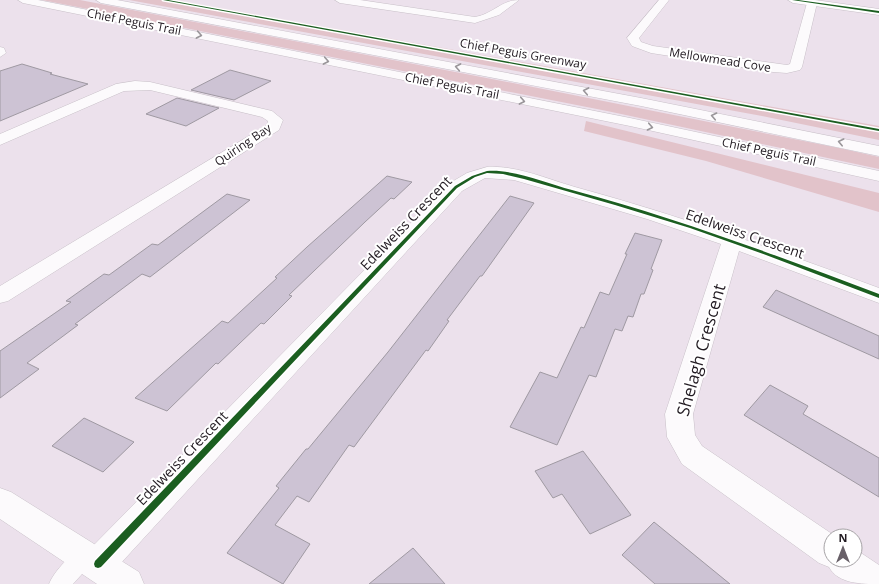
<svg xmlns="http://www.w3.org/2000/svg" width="879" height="584" viewBox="0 0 879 584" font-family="'Open Sans',sans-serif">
	<rect width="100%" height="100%" fill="#ece1ec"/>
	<!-- green -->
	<g fill="#e2c3ca">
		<polygon points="42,0 80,0 513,83 839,148 879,157 879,169 607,111"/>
		<polygon points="129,0 175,0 879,126 879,140 762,116"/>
		<polygon points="586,121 879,193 879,212 706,161 584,131"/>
	</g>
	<!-- building -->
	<g fill="#cdc3d4" stroke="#9f99a2">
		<polygon points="22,64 52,73 50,74 88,84 0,121 0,71"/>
		<polygon points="230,70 271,81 234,100 191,90"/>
		<polygon points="177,98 219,108 186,126 146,114"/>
		<polygon points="387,176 412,182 394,199 391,198 365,222 289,295 292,296 264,324 261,323 218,364 216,363 167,411 135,398 222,321 228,323 277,278 275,277 307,247"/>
		<polygon points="227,194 250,200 150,277 142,274 75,324 78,325 27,363 39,369 0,398 0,351 71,302 66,301 104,274 109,275 152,244 158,245"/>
		<polygon points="510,196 534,203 482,276 480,276 447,320 449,321 428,351 426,350 354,447 349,445 309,502 297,496 275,525 310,544 283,584 227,553 279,488 276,486 306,449 308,449 388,352"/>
		<polygon points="635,233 662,240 651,269 653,270 644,294 641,294 633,317 628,316 622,331 615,329 596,377 589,375 557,445 510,427 540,372 557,378 581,327 584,328 600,292 609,295 627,254 625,254"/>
		<polygon points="776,290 879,336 879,359 763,307"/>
		<polygon points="770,385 808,406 803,414 879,458 879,497 744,415"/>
		<polygon points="84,418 134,442 103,472 52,446"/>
		<polygon points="583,451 631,515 590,534 562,494 553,498 535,471"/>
		<polygon points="654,522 730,584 655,584 622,555"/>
		<polygon points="413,548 445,584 369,584"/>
	</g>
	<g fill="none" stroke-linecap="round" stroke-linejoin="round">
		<defs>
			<path id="lane" d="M85 547 92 549 95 556 92 563 73 584H49C54 571 72 552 85 547Z"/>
			<g id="street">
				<path d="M335 0H360L475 17C493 14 501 0 519 0L499 15 475 23 340 3Z"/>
				<polygon points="659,0 669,0 639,38 641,42 653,46 787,65 790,64 807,3 812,0 816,1 817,3 802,67 800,70 787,73 773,72 651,53 632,46 627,38"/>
				<polygon points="0,47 4,48 6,53 0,57"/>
				<polygon points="135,81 150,82 272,111 283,120 279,130 268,137 8,301 0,303 0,286 267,125 268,121 262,117 150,90 124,91 0,145 0,134 116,84"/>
				<path d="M487 167C516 165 547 179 575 187 678 215 779 251 879 288V303L739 251 693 414 695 435 702 446 835 536H831V560H855V549L879 565V584C862 584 838 584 829 567L819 563 682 464 667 437 665 414 721 244 647 219 514 180 485 178 462 191 110 575 98 580 86 575 81 564 86 553 450 183 467 173Z"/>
			</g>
			<g id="secondary">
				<polygon points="788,0 815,0 879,9 879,15 793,3"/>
				<polygon points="0,488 11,492 139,572 144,584 97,584 0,519"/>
			</g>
			<g id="primary">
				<polygon points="18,0 38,0 630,118 879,171 879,181 630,126 23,3"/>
				<polygon points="96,0 117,0 641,98 879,146 879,156 641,106 101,3"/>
			</g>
		</defs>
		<!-- lane casing -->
		<use href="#lane" stroke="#c8c0c8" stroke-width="1"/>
		<!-- street casing -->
		<use href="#street" stroke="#c8c0c8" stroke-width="1"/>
		<!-- secondary casing -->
		<use href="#secondary" stroke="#c8c0c8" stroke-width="1"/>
		<!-- primary casing -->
		<use href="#primary" stroke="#c8c0c8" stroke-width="1"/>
		<!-- lane -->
		<use href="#lane" fill="#fcfafc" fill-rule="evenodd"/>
		<!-- street -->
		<use href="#street" fill="#fcfafc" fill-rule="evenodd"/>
		<!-- secondary -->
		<use href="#secondary" fill="#fcfafc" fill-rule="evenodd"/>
		<!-- primary -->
		<use href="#primary" fill="#fcfafc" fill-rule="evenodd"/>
		<defs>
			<g id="cycleway">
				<polygon points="163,0 168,0 879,129 879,131"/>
				<polygon points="792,0 798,0 879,11 879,13"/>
				<path d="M487 171C514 169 546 183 572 190 677 218 778 256 879 294V298L766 255 690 228 615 205 524 179 503 174 487 173 475 177 457 188 101 567 98 568 95 567 94 564 95 561 455 186 472 176Z"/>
			</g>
		</defs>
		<!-- cycleway casing -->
		<use href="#cycleway" stroke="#fff" stroke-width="3"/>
		<!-- cycleway -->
		<use href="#cycleway" fill="#1b5e20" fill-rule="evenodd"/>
	</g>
	<!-- one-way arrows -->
	<defs><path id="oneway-chevron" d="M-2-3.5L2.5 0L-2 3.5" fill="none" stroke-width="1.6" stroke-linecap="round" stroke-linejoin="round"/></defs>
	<g stroke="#999599">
		<use href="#oneway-chevron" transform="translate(199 35) rotate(11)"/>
		<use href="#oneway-chevron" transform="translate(326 61) rotate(11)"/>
		<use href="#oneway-chevron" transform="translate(458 67) rotate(-169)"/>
		<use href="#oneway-chevron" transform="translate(586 91) rotate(-169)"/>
		<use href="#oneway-chevron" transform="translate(522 101) rotate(11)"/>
		<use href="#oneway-chevron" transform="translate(714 116) rotate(-168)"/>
		<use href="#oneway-chevron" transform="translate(650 127) rotate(12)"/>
		<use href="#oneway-chevron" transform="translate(841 142) rotate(-167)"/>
	</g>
	<g text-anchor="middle" stroke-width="4" stroke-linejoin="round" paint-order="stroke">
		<!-- far-street labels -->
		<g font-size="12" fill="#211a21" stroke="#fff">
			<text transform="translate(134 22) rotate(11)" y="4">Chief Peguis Trail</text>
			<text transform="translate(523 54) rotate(10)" y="4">Chief Peguis Greenway</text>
			<text transform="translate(720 60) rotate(9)" y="4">Mellowmead Cove</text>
			<text transform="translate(452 86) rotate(11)" y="4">Chief Peguis Trail</text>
			<text transform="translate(243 145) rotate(-34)" y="4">Quiring Bay</text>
			<text transform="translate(769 152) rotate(12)" y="4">Chief Peguis Trail</text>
		</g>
		<!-- street labels -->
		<g font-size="14" fill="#211a21" stroke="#fff">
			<text transform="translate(406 223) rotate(-46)" y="5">Edelweiss Crescent</text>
			<text transform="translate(745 234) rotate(19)" y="5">Edelweiss Crescent</text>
			<text transform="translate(182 458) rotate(-46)" y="5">Edelweiss Crescent</text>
		</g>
		<!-- near-street labels -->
		<g font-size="17" fill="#211a21" stroke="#fff">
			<text transform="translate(701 350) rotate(-74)" y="6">Shelagh Crescent</text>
		</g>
	</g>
	<!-- north arrow -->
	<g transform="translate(843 548)"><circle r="19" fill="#ffffff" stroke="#a6a3a6"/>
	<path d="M0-3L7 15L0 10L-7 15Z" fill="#686068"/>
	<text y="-6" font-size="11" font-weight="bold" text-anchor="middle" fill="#211a21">N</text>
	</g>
</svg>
